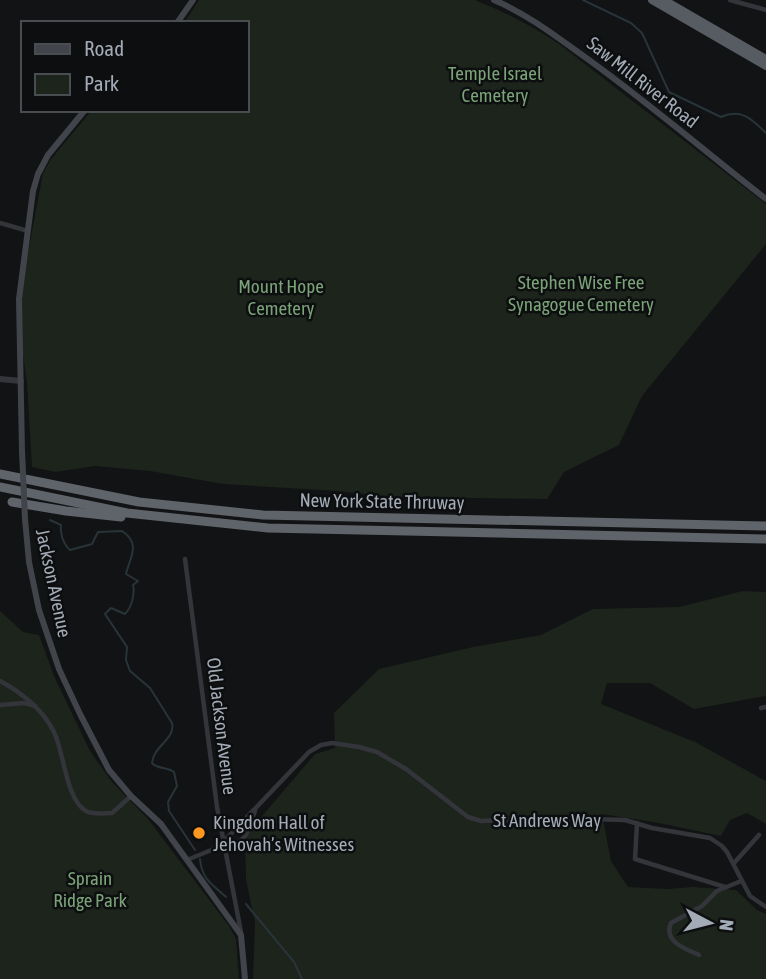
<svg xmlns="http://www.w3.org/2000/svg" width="766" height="979" viewBox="0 0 766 979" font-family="'Asap Condensed',sans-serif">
	<rect width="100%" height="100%" fill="#121314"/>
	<!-- green -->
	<g fill="#1c241c">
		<path d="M199 0H475C505 12 532 26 559 44L766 204V244L642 396 619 445 564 472 547 499 393 497 338 491 223 484 150 471 95 466 55 472 32 467 27 382 22 348 20 295 43 173 51 159 92 110H247V23H184Z"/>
		<polygon points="743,591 766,592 766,696 694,709 650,683 607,683 601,704 695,742 766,781 766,824 747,813 730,820 721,836 659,823 602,814 611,861 628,887 668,889 692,887 736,890 757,910 766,914 766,979 253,979 255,923 246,880 245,836 315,754 335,748 334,713 379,669 473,647 541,635 593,609 679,607"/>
		<polygon points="0,611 23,632 39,635 54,676 90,751 112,782 148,819 229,926 236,939 239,979 0,979"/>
	</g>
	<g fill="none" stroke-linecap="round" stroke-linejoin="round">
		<!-- stream -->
		<g stroke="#283439" stroke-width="2">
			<path d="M583 0 631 23 642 33 669 92 721 117C741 108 752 119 766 133"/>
			<path d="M50 520 61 525C60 533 63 544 70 550L92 544 98 532 122 531C142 544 129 559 126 574L138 581 133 585C135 593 132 607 125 614L111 608 105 614 127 647 126 660 130 671 150 688 172 723C176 739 153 746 152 763 157 769 167 767 174 772L177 786 168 802 169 811 195 850"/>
			<path d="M200 859C202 880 212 884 226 897"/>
			<polyline points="246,904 294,962 302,979"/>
		</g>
		<!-- minor -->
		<g stroke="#33353a" stroke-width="4.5">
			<polyline points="730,0 766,10"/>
			<polyline points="0,223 28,231"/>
			<polyline points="185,559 217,807 241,932"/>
			<path d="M0 681C22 693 42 708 54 732 64 752 66 800 86 811 93 815 104 813 112 813L131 796"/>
			<polyline points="0,705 24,703 35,706"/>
			<polyline points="761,708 766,707"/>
			<polyline points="637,823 635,859 725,887"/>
			<polyline points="226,844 230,846 240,841 246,835 255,811"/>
			<polyline points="187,860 226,844 226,839 309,752 321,745 332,743 359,747 377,752 406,769 468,817 481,821 546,818 625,820 652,828 710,838 722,846 727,852 750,896 766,907"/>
			<polyline points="734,863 759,835"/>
			<path d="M699 955C685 949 663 941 671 923L702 906 717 891 741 881"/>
		</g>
		<!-- tertiary -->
		<polyline stroke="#33353a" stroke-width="6" points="0,379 21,381"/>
		<!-- secondary -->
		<g stroke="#41444a" stroke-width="6">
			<path d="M494 0C529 15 558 38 589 60 650 104 707 153 766 199"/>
			<polyline points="177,23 193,0"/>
			<polyline points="22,451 19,299 33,191 38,174 48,155 85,110"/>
			<polyline points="25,519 29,562 39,610 59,669 80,714 109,770 131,796 161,824 241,935 245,979"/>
		</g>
		<!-- trunk -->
		<g stroke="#575b62" stroke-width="8">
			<polyline points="652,0 766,66"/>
			<polyline points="664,0 766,59"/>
		</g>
		<!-- motorway -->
		<g stroke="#5f646b" stroke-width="9">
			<polyline points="0,474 139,502 263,515 766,526"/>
			<polyline points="0,487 127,513 268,528 766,539"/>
			<polyline points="12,502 66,511 121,517"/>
		</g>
		<!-- secondary-bridge -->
		<polyline stroke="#41444a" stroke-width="6" points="22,451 25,519"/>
	</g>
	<!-- markers -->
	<circle fill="#ff9720" stroke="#0d0e0f" stroke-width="2.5" cx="199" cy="833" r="7"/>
	<g text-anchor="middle" stroke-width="5" stroke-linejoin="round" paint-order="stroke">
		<!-- park labels -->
		<g font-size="19" fill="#7ba378" stroke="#0d0e0f">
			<text x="495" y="80">Temple Israel<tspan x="495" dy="22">Cemetery</tspan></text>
			<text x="581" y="289">Stephen Wise Free<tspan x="581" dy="22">Synagogue Cemetery</tspan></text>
			<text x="281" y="293">Mount Hope<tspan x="281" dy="22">Cemetery</tspan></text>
			<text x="90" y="885">Sprain<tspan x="90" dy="22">Ridge Park</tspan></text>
		</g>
		<!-- street labels -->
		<g font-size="19" fill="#a3abb6" stroke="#0d0e0f">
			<text transform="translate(643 82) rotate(38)" y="7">Saw Mill River Road</text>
			<text transform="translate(382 501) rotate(1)" y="7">New York State Thruway</text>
			<text transform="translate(54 583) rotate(78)" y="7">Jackson Avenue</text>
			<text transform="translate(222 726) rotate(83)" y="7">Old Jackson Avenue</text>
			<text x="547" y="827">St Andrews Way</text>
		</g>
		<!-- poi labels -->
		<g font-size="19" fill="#a3abb6" stroke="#0d0e0f" text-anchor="start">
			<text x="213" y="829">Kingdom Hall of<tspan x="213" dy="22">Jehovah’s Witnesses</tspan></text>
		</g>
	</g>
	<!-- legend -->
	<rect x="21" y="21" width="228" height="91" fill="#0d0e0f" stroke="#494d52" stroke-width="2"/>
	<rect x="35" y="44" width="35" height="10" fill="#41444a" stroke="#494d52" stroke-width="2"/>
	<text x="84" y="56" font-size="21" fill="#a3abb6">Road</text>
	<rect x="35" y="74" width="35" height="21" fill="#1c241c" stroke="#494d52" stroke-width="2"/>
	<text x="84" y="91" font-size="21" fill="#a3abb6">Park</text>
	<!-- north arrow -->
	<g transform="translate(710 923) rotate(97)" stroke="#0d0e0f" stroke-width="5" paint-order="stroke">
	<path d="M0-5L12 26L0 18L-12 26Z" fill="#a3abb6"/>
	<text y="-10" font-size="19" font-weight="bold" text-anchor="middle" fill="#a3abb6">N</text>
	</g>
</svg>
